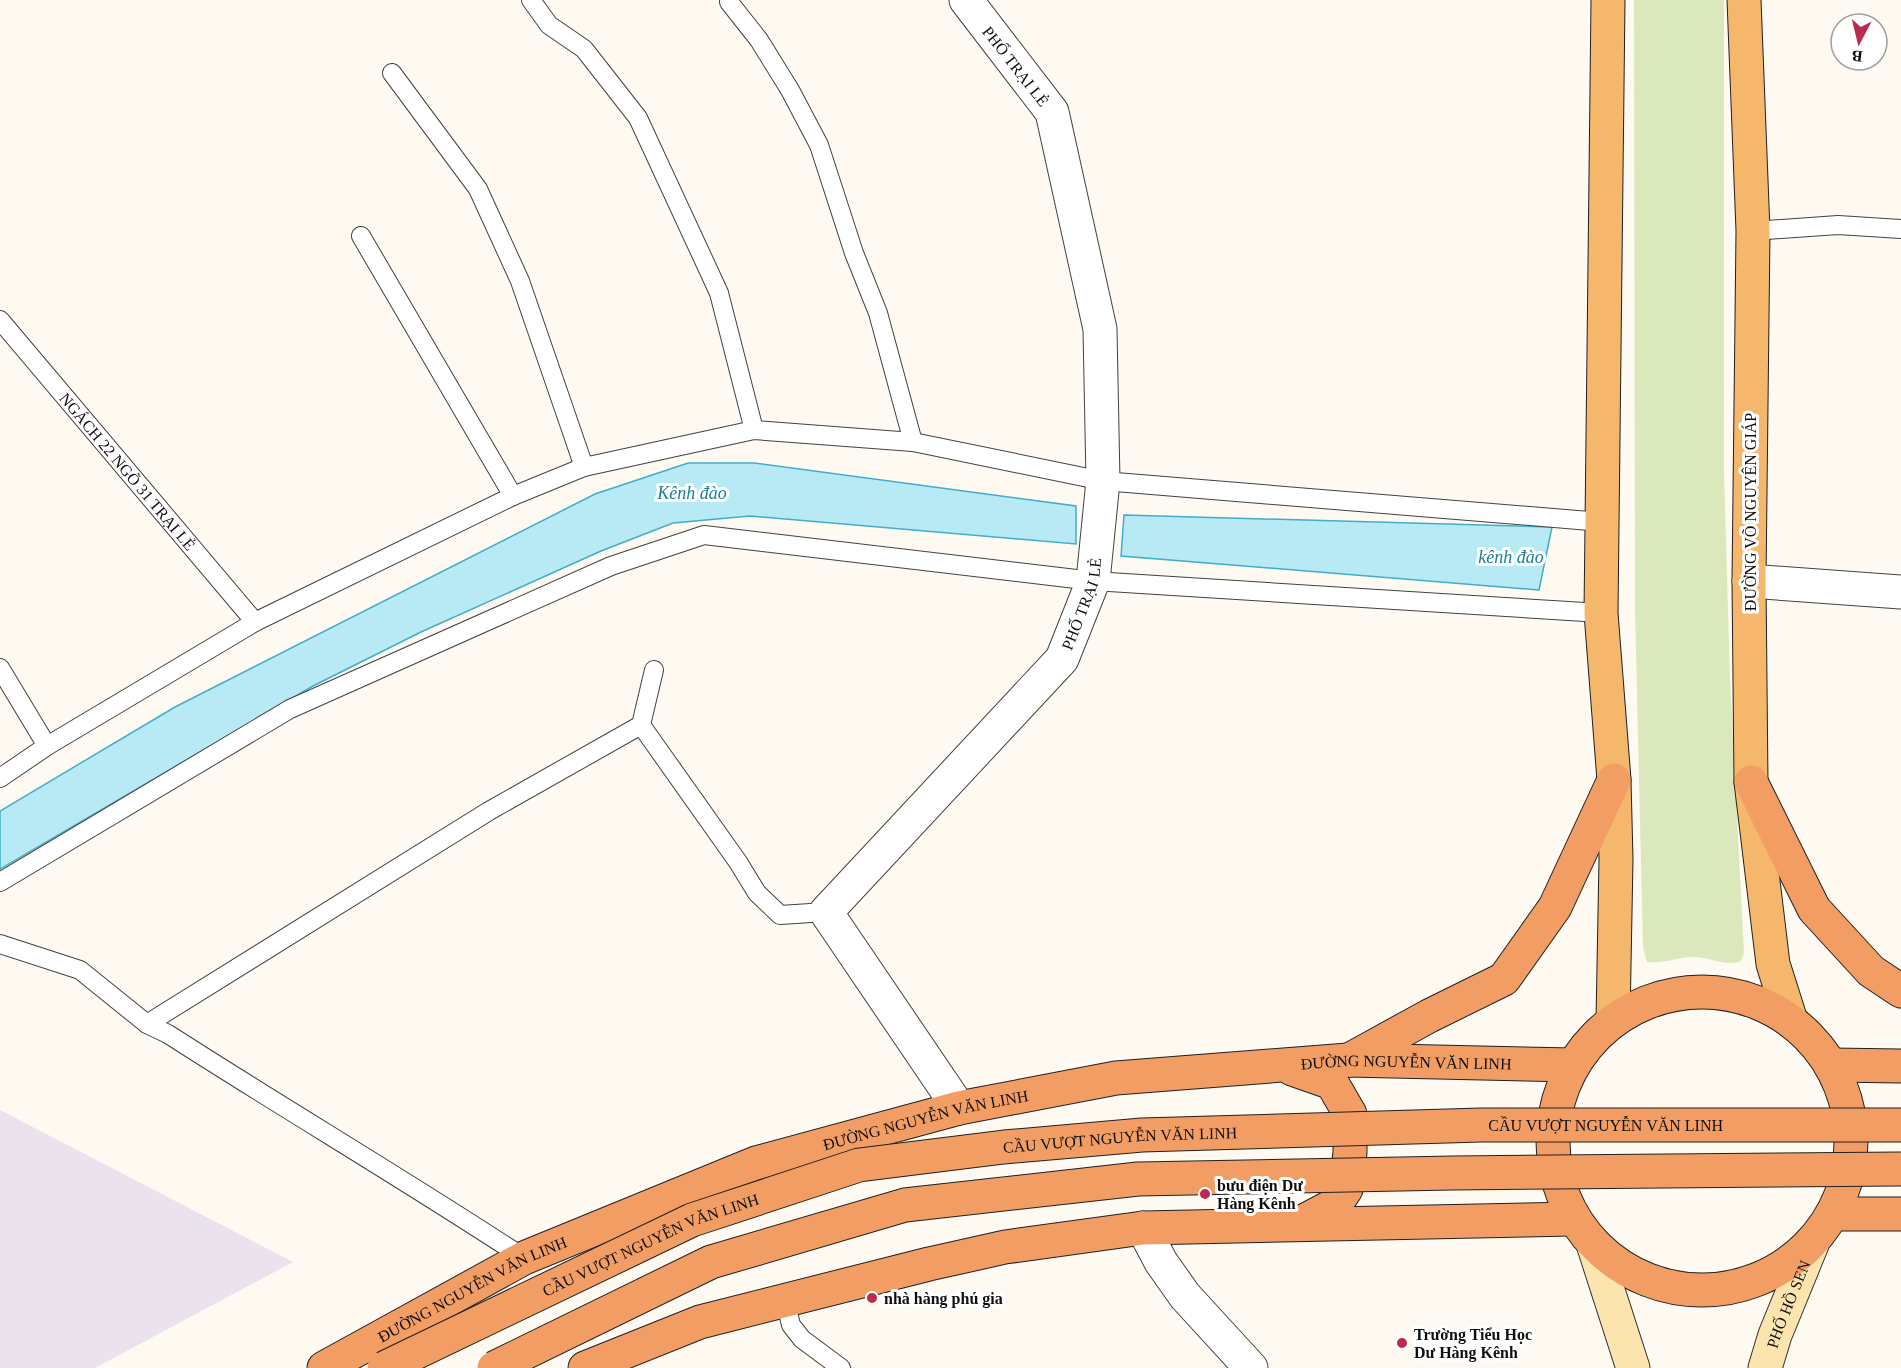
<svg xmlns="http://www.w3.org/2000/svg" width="1901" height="1368" viewBox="0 0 1901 1368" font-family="Georgia,serif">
	<rect width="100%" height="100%" fill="#fef9f1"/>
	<!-- industrial -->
	<polygon fill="#eae3ed" points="0,1110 293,1262 95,1368 0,1368"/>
	<!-- green -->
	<path fill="#dbe8bb" d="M1634 0H1724V472L1730 680 1744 953 1741 961C1725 967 1710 957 1694 957 1678 957 1663 964 1647 962L1643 947 1635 609Z"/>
	<!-- water -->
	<g fill="#b7eaf4" stroke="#40aec9" stroke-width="1.5">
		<polygon points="688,463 754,463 1076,506 1076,544 750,516 673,523 601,551 421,632 313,686 0,869 0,811 175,707 595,494"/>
		<polygon points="1124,515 1552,527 1539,590 1121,556"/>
	</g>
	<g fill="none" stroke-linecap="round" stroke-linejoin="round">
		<defs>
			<g id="service">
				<polyline points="531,0 549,25 584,49 638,118 719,293 754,430"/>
				<polyline points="729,2 759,40 790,90 819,145 854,253 878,313 913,442"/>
				<polyline points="392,73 478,189 520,281 584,467"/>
				<polyline points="1753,231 1838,225 1901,229"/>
				<polyline points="361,236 513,496"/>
				<path id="s1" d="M0 320 255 622"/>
				<polyline points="0,668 47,746"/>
				<polyline points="641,725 738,862 757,893 780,915 826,912"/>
				<polyline points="0,778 47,746 255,622 513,496 584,467 754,430 913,442 1103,481 1602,522"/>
				<polyline points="0,882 290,709 611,566 704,535 1093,581 1601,613"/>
				<path d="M0 944 80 970 147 1024 168 1034C286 1110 407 1181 524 1258"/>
				<polyline points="147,1024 489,811 641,725 654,670"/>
				<polyline points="785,1300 791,1325 802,1339 841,1368"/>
			</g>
			<g id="minor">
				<polyline points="1749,581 1901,592"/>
				<polyline points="1143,1228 1161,1262 1185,1296 1251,1368"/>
			</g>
			<g id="tertiary">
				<path id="s2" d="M959 1108 826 912 1062 659 1093 581 1103 481 1100 329 1052 112 966 0"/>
			</g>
			<g id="secondary">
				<polyline points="1593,1244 1633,1368"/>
				<path id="s3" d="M1765 1368 1775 1335 1813 1242"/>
			</g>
			<g id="primary">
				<polyline points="1608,0 1601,613 1614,780 1616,859 1613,1020"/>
				<polyline points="1744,0 1753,231 1749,581 1751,782 1773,964 1791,1021"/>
			</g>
			<g id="trunk">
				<polyline points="1751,782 1814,909 1871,971 1901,991"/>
				<circle cx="1702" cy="1141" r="149"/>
				<polyline points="1349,1060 1429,1016 1504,979 1555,907 1614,780"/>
				<polyline points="1832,1065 1901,1066"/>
				<polyline points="1292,1069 1332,1083 1350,1114 1350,1152 1346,1189 1336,1204 1300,1223"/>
				<polyline points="1833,1214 1901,1214"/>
				<path id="s4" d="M324 1368 524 1258 756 1163 959 1108 1116 1078 1348 1060 1573 1065"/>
				<polyline points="585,1368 700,1322 929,1264 1005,1247 1143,1228 1574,1219"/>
			</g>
		</defs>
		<!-- service casing -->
		<use href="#service" stroke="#424242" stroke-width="20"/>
		<!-- minor casing -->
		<use href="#minor" stroke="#424242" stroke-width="35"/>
		<!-- tertiary casing -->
		<use href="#tertiary" stroke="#424242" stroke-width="35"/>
		<!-- secondary casing -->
		<use href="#secondary" stroke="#313131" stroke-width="35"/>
		<!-- primary casing -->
		<use href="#primary" stroke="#202020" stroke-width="35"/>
		<!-- trunk casing -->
		<use href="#trunk" stroke="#202020" stroke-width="35"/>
		<!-- service -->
		<use href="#service" stroke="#fff" stroke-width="18"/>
		<!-- minor -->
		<use href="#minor" stroke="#fff" stroke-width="33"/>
		<!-- tertiary -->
		<use href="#tertiary" stroke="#fff" stroke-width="33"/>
		<!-- secondary -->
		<use href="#secondary" stroke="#fce4ae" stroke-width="33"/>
		<!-- primary -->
		<use href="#primary" stroke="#f4b76b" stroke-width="33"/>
		<!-- trunk -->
		<use href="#trunk" stroke="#f29d64" stroke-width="33"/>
		<defs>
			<g id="trunk-bridge">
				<path id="s5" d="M384 1368 692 1220 859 1165 1004 1147 1142 1135 1481 1125H1901"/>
				<polyline points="494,1368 711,1262 905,1205 1138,1179 1453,1173 1901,1169"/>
			</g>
		</defs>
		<!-- trunk-bridge casing -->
		<use href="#trunk-bridge" stroke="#202020" stroke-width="35" stroke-linecap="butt"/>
		<!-- trunk-bridge -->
		<use href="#trunk-bridge" stroke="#f29d64" stroke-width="33"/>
	</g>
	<!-- markers -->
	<g fill="#ba2b4e" stroke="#fff" stroke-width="2">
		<circle cx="1205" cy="1194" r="6"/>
		<circle cx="872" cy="1298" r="6"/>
		<circle cx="1402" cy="1343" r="6"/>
	</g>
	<g text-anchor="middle" stroke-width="6" stroke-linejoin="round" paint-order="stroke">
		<!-- street labels -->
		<g font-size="16" fill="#0f0f0f" stroke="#fff">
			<text transform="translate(1016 66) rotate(52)" y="6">PHỐ TRẠI LẺ</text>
			<text dy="6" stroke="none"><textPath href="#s1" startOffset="198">NGÁCH 22 NGÕ 31 TRẠI LẺ</textPath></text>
			<text transform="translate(1750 512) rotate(-90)" y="6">ĐƯỜNG VÕ NGUYÊN GIÁP</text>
			<text dy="6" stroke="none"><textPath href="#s2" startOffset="642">PHỐ TRẠI LẺ</textPath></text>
			<text dy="6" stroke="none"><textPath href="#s4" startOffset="1140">ĐƯỜNG NGUYỄN VĂN LINH</textPath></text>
			<text dy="6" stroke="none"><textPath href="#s4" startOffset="654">ĐƯỜNG NGUYỄN VĂN LINH</textPath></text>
			<text dy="6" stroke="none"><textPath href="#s5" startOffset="1266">CẦU VƯỢT NGUYỄN VĂN LINH</textPath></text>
			<text dy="6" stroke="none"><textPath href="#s5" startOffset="780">CẦU VƯỢT NGUYỄN VĂN LINH</textPath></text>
			<text dy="6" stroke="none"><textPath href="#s5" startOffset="294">CẦU VƯỢT NGUYỄN VĂN LINH</textPath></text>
			<text dy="6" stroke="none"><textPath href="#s4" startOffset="168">ĐƯỜNG NGUYỄN VĂN LINH</textPath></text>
			<text dy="6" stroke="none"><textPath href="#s3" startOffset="68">PHỐ HỒ SEN</textPath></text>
		</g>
		<!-- poi labels -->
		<g font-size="16" font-weight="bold" fill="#0f0f0f" stroke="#fff" text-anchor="start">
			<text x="1217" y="1191">bưu điện Dư<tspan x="1217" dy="18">Hàng Kênh</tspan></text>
			<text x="884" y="1304">nhà hàng phú gia</text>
			<text x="1414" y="1340">Trường Tiểu Học<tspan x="1414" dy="18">Dư Hàng Kênh</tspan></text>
		</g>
		<!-- water labels -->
		<g font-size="18" font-style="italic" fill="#1b7e9d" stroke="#fff">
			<text x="692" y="499">Kênh đào</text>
			<text x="1511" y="563">kênh đào</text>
		</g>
	</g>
	<!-- north arrow -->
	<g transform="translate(1859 42) rotate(187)"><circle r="28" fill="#ffffff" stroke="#9f9f9f" stroke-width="1.5"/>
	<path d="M0-4.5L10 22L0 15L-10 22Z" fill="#ba2b4e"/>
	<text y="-9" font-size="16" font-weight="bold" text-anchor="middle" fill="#0f0f0f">B</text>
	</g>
</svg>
